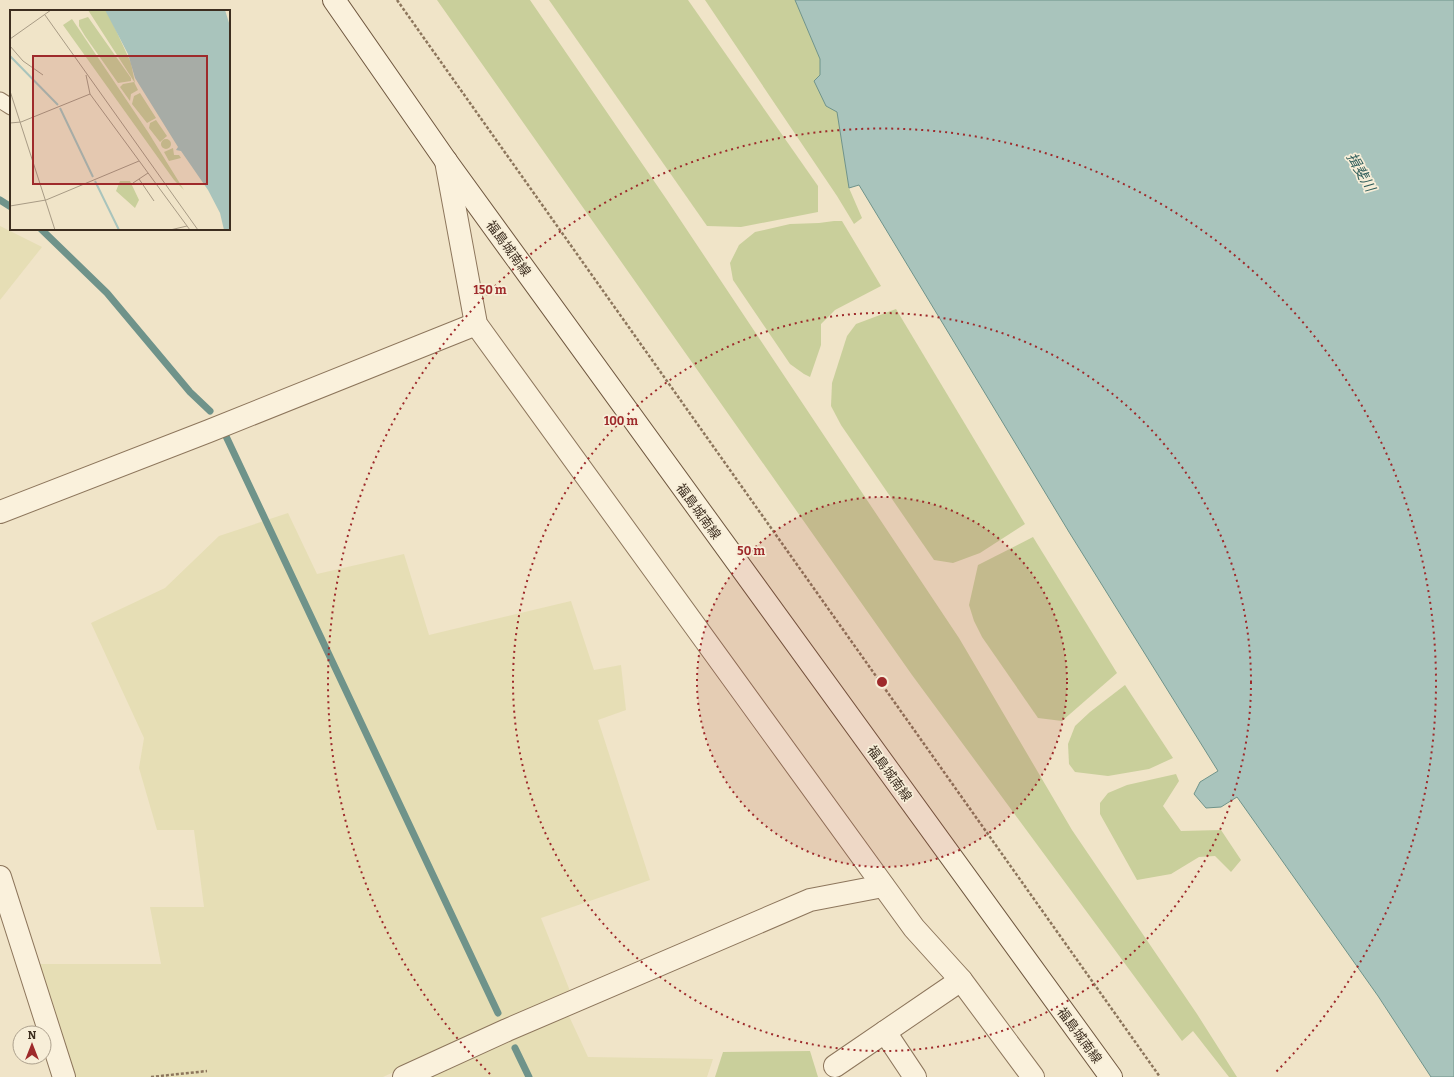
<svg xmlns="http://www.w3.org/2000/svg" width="1454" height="1077" viewBox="0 0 1454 1077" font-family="Bitter,'Noto Sans JP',serif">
	<rect width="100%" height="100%" fill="#f0e4c8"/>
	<!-- farmland -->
	<g fill="#e6deb5">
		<polygon points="0,226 42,247 0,300"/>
		<polygon points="288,513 317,574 404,554 429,635 571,601 594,670 621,665 626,710 598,720 650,880 541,918 570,991 383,1077 71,1077 34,964 161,964 150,907 204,907 194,830 157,830 139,768 144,738 91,623 165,588 219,536"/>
		<polygon points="568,1014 588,1057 713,1059 707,1077 429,1077"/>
	</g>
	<!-- green -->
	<g fill="#c9cf9b">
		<polygon points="437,0 530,0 667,200 959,638 1072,830 1197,1014 1237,1077 1229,1077 1193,1031 1182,1041 912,675"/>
		<polygon points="549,0 688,0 818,186 818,212 741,227 707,226"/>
		<polygon points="705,0 795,0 820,59 820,75 826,106 837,111 849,188 862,218 854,224 837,196"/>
		<polygon points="834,221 842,221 881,286 835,310 821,324 821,345 810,377 804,374 790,364 733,280 730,263 739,245 755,232 790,224 819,223"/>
		<polygon points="896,309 1025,524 980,553 953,563 934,560 841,425 831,406 832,383 847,336 856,324"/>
		<polygon points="1033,537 1117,673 1062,721 1038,718 982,637 974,621 969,605 978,565"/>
		<polygon points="1125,685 1173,758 1149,769 1108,776 1075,772 1069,764 1068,744 1075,726 1090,712"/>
		<polygon points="1176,774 1179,781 1163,806 1181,831 1221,830 1241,860 1231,872 1215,856 1199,857 1171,874 1137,880 1100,814 1100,803 1108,793 1127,785"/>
		<polygon points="810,1051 818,1077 715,1077 723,1052"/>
	</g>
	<!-- water -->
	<polygon fill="#a9c4bc" stroke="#6f938a" points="795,0 1454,0 1454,1077 1431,1077 1378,996 1237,797 1221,807 1206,808 1194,794 1200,782 1218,771 1069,532 859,185 849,188 837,112 826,106 814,81 820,75 820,59"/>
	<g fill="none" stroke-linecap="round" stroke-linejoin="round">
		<!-- stream -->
		<g stroke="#6f938a" stroke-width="7">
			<polyline points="0,200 11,207"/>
			<polyline points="41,229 107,293 190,392 210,411"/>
			<polyline points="224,432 498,1013"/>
			<polyline points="515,1048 529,1077"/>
		</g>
		<defs>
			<polyline id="lane" points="0,100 11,107"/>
			<g id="street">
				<polyline points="446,161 476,324 914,928 961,980 1033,1077"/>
				<polyline points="0,512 209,431 476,324"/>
				<polyline points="0,877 64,1077"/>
				<polyline points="885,1032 915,1077"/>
				<polyline points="835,1066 961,980"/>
				<polyline points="404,1077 507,1030 810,900 883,886"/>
			</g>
			<polyline id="secondary" points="334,0 446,161 1111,1077"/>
		</defs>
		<!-- lane casing -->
		<use href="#lane" stroke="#8d765c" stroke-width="17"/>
		<!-- street casing -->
		<use href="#street" stroke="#8d765c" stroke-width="24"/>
		<!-- secondary casing -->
		<use href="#secondary" stroke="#6f573f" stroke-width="24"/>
		<!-- path -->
		<g stroke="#8d765c" stroke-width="2.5" stroke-dasharray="3 2" stroke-linecap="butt">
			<polyline points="397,0 1160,1077"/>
			<polyline points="151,1077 207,1071"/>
		</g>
		<!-- lane -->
		<use href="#lane" stroke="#faf1dc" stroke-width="15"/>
		<!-- street -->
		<use href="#street" stroke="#faf1dc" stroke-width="22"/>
		<!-- secondary -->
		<use href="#secondary" stroke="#faf1dc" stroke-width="22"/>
	</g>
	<!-- distance rings -->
	<circle cx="882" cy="682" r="185" fill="#9e2a2b" fill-opacity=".12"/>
	<g fill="none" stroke="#9e2a2b" stroke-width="2" stroke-dasharray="2 4">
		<circle cx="882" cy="682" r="185"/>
		<circle cx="882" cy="682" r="369"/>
		<path d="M490 1074A554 554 0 1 1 1274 1074"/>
	</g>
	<g text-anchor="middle" stroke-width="3.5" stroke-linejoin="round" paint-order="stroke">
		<!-- street labels -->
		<g font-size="13" fill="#3d2e20" stroke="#f7eed8">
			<text transform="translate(509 248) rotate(54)" y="5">福島城南線</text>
			<text transform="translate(699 511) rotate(54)" y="5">福島城南線</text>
			<text transform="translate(890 773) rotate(54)" y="5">福島城南線</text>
			<text transform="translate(1080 1035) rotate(54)" y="5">福島城南線</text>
		</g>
		<!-- water labels -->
		<g font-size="14" font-style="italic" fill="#2f5d5a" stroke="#f7eed8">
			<text transform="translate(1361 172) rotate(60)" y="5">揖斐川</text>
		</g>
	</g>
	<!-- overview -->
	<g transform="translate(10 10)">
		<rect width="220" height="220" fill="#f0e4c8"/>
		<path d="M78 0H95L98 3 121 53 125 73ZM78 7 121 68V71L108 73 75 26 69 16V10ZM62 9 138 122 174 180 164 170 53 15ZM124 72 128 80 121 84 120 91 110 77 113 74ZM130 83 146 108 137 113 122 94 124 86ZM146 110 157 126 150 132 139 118 140 113ZM151 134a5 5 0 1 1 10 0a5 5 0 1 1-10 0ZM163 138 164 145H169L171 148 159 151 154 142ZM110 171H120L129 190 125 198 106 181Z" fill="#c9cf9b"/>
		<path d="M95 0H215L220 16V220H214L210 203 198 180 171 141 166 140 168 137 125 68 118 44Z" fill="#a9c4bc"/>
		<path fill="none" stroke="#a9c4bc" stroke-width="2" d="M0 46 48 95M50 98 83 167M85 171 109 220"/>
		<path fill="none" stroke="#a89b85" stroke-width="1" d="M35 5 188 220M0 29 41 0M0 36 13 51 33 65M76 65 80 84 180 220M0 81 45 220M0 113 11 112 80 84M129 169 144 191M123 173 138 163M0 196 36 190 129 151M160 220 177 216"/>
		<path fill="#9e2a2b" fill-opacity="0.15" stroke="#9e2a2b" stroke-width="2" d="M23 46H197V174H23Z"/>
		<rect width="220" height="220" fill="none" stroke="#3d2e20" stroke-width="2"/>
	</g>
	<circle cx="882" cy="682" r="6" fill="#9e2a2b" stroke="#f7eed8" stroke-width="2"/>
	<g font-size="12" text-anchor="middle" font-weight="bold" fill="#9e2a2b" stroke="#f7eed8" stroke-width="3.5" stroke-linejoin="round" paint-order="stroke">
		<text x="490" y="294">150 m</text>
		<text x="621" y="425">100 m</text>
		<text x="751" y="555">50 m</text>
	</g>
	<!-- north arrow -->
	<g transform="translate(32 1045)"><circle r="19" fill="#f7eed8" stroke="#ada18e"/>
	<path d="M0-3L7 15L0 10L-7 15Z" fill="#9e2a2b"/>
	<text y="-6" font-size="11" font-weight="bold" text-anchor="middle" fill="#3d2e20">N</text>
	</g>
</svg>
